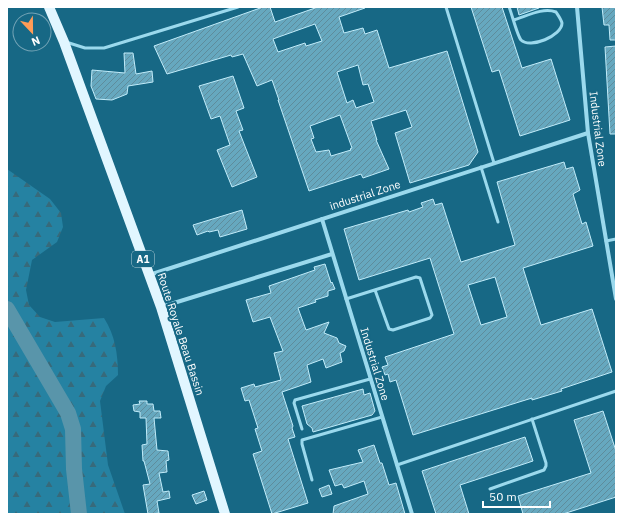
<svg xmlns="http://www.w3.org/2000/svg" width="623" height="521" viewBox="0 0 623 521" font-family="'IBM Plex Sans',sans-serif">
	<defs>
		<pattern id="forest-firs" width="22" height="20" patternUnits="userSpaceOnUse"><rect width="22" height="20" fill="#2582a2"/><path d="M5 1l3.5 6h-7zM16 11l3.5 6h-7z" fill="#376a7b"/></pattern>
		<pattern id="building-hatch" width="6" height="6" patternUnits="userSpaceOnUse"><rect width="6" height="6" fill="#66a8bf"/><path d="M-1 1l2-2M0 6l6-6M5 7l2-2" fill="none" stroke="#5e8c9c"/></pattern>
	</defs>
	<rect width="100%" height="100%" fill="#176885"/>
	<!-- forest -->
	<path fill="url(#forest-firs)" d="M7 169 50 199 61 213 63 227 57 242 32 260 26 290 29 305 40 317 55 322 104 318C115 335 118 354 118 375L106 386 100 401 108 465 125 514H7Z"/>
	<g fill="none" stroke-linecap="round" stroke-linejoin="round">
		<!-- river -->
		<polyline stroke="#5995aa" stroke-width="16" points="7,309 68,413 73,429 74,469 79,514"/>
	</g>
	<!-- building -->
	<g fill="url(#building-hatch)" stroke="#c1ecfa" fill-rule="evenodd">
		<path d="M263 7H270L275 22 318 7H365V8L339 17 344 33 363 28 365 34 377 30 389 68 447 51 478 152 469 165 410 183 395 133 412 127 406 110 371 121 377 140H376L389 169 363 178 361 174 309 191 278 100H279L272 80 257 86 243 54 232 57 231 55 167 74 154 46ZM315 24 322 41 306 46 305 43 278 52 273 39ZM358 65 363 85 368 84 374 102 356 108 353 100 347 103 337 72ZM340 115 352 148 350 149 351 150 331 156 329 150 316 152 311 139 314 138 310 126Z"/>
		<polygon points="471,7 502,7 522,68 551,59 570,120 520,136 499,70 492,72"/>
		<polygon points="517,7 539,7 539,8 519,15"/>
		<polygon points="602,7 616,7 616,40 610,40 609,25 604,25"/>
		<polygon points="616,46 616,134 610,134 605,47"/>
		<polygon points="124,53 133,53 136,74 152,71 153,82 128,86 127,94 112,100 96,99 91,86 92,70 125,73"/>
		<polygon points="233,76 244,108 236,111 243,130 239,131 257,177 232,187 217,150 230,145 220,116 211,119 199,86"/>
		<path d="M564 162 566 169 573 167 580 190 573 194 582 224 586 222 593 246 523 268 541 325 592 309 612 372 561 389 562 391 532 400V398L413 435 396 380 390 382 388 374 385 375 382 367 388 365 385 357 454 334 430 258 359 280 344 229 408 210 409 212 423 207 421 203 433 199 435 205 442 203 461 262 515 245 497 182ZM495 277 507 317 481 325 468 285Z"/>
		<polygon points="242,210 247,229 220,237 218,230 209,232 208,231 197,235 193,225"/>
		<polygon points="325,264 331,283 332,282 335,289 328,291 328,296 315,300 316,302 298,308 306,330 329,322 324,333 337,338 339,343 346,346 344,351 340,353 342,362 326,368 323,359 307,365 311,382 282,392 293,426 292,428 295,437 288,439 308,503 272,514 253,454 262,451 255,429 258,428 249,400 245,401 241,388 254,384 255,387 281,380 274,353 283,351 270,317 253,322 246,300 271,293 269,286 315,270 314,267"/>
		<polygon points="363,389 364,395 370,393 375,411 372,415 313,432 312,428 307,424 302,406"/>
		<polygon points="139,401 147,401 147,404 153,404 154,411 160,411 161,418 154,418 157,450 168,451 169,460 166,461 167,472 159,473 163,492 169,491 170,498 157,501 159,513 152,514 148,514 143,485 150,484 144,461 143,461 142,445 147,444 146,418 140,418 140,412 134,411 133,405 140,404"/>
		<polygon points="603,411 616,451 616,497 563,514 523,514 518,496 591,473 574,420"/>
		<polygon points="525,437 533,461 460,485 469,514 436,514 422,471"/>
		<polygon points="374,445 380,463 382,463 389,485 396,483 405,514 333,514 334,506 368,494 364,481 344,488 342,484 335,486 329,470 363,462 358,450"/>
		<polygon points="329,485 332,494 322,497 319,489"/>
		<polygon points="204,491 207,500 196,504 192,495"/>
	</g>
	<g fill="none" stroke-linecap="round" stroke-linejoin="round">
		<!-- lane -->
		<g stroke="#9bd9ed" stroke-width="3">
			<polyline points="446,7 494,163"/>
			<path d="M509 7C512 14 517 35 521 40 530 49 562 36 562 23 561 19 558 15 556 12 543 7 527 16 514 20"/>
			<polyline points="66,42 85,48 104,48 238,7"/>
			<polyline points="481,167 498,222"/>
			<polyline points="606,241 616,239"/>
			<polyline points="346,299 416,277 420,278 432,315 430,318 393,330 389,329 375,290"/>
			<polyline points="302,429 294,403 295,400 370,379"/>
			<polyline points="397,465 616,391"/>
			<polyline points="312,480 302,444 302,440 382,417"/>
			<polyline points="490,489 544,470 546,466 546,463 532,419"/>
		</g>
		<!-- street -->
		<g stroke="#9bd9ed" stroke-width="4">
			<polyline points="577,7 588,133 616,299"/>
			<polyline points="322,219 412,514"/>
			<polyline points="149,275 588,133"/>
			<polyline points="161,307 332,254"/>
		</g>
		<!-- primary -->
		<polyline stroke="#e1f6ff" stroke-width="10" points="49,7 64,42 161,307 225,514"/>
	</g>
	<g text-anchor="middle" stroke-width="4" stroke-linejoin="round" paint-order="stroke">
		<!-- shield labels -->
		<rect fill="#176885" stroke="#b9d2da" stroke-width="1" x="132" y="251" width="22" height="16" rx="3"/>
		<g font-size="10" font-weight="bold" fill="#fff">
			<text x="143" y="263">A1</text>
		</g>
		<!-- street labels -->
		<g font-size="11" fill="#fff" stroke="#176885">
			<text transform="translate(598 129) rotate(83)" y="4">Industrial Zone</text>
			<text transform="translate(365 195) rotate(-18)" y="4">industrial Zone</text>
			<text transform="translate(181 334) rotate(72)" y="4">Route Royale Beau Bassin</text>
			<text transform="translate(375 364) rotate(73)" y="4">Industrial Zone</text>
		</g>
	</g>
	<!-- border -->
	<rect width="623" height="521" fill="none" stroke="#ffffff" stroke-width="16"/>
	<!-- north arrow -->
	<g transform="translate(32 32) rotate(158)"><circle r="19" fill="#176885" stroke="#74a4b6"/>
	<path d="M0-3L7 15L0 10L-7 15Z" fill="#ff9c57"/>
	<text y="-6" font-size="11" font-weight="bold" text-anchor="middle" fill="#ffffff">N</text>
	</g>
	<!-- scale -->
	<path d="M483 501v6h67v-6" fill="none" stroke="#ffffff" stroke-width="2"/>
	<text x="489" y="501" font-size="12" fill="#ffffff" stroke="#176885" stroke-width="3" paint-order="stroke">50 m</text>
</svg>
